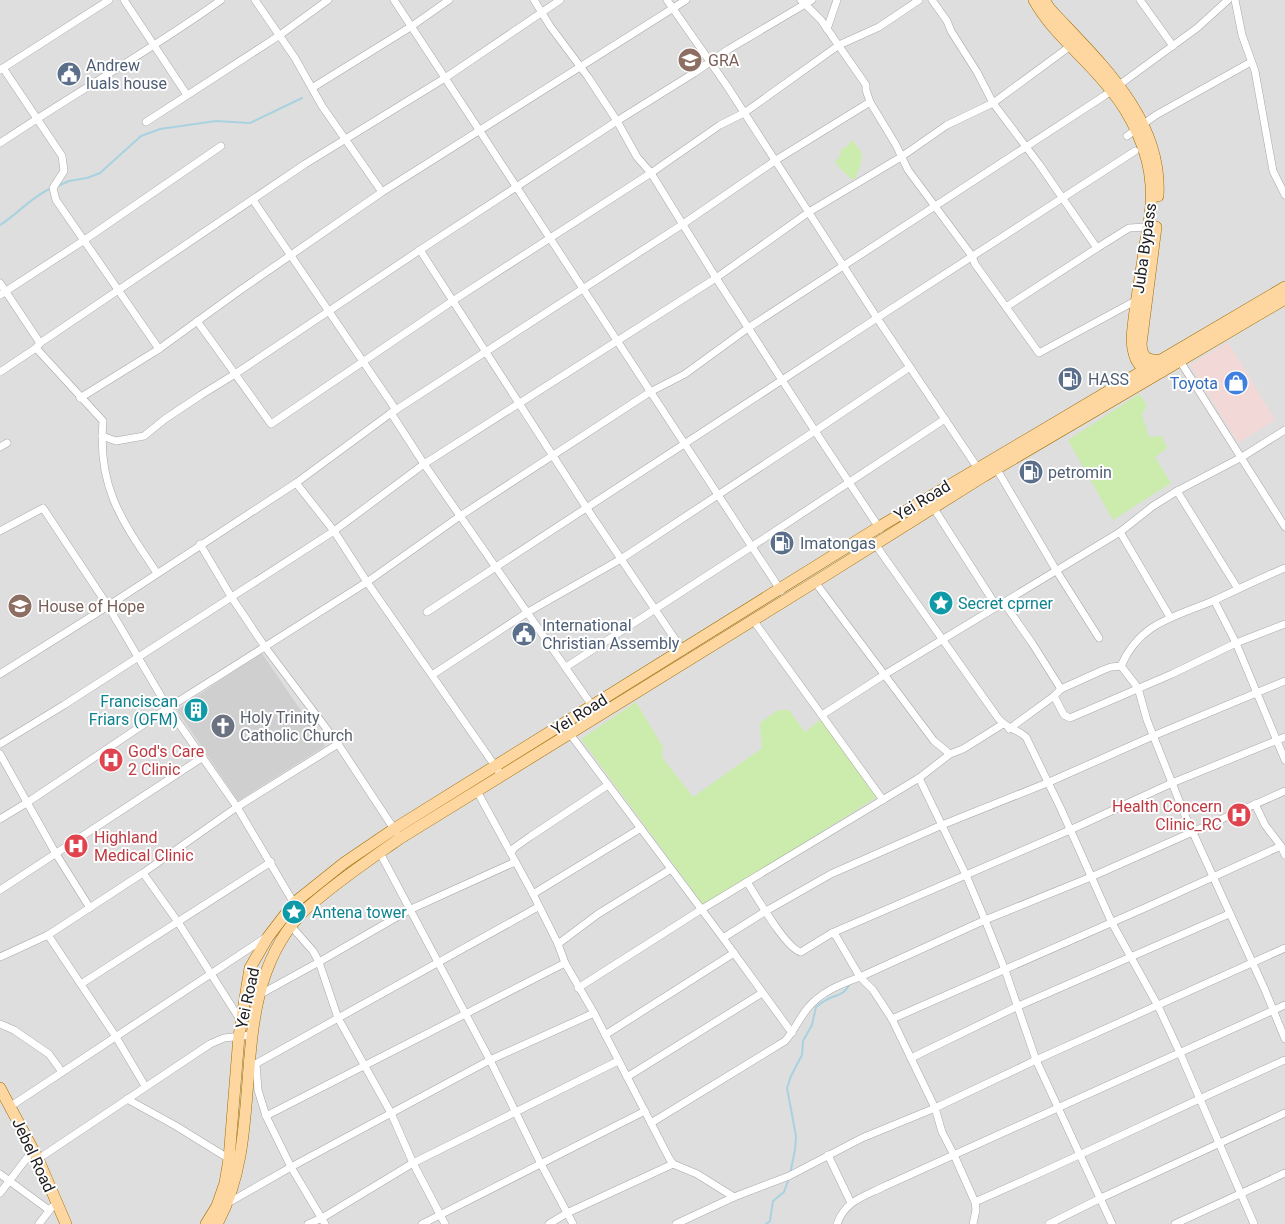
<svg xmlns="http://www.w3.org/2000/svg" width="1285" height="1224" viewBox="0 0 1285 1224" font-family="Roboto,sans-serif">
	<rect width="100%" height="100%" fill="#f1eee8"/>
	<!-- residential -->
	<rect fill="#dfdede" x="0" y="0" width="1285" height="1224"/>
	<!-- commercial -->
	<polygon fill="#f2d9d7" points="1228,342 1275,420 1238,443 1190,365"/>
	<!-- religious -->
	<polygon fill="#cfcfcf" points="261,652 325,746 238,801 177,710"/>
	<!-- grass -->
	<g fill="#cbecad">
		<polygon points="851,140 852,140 862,153 860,167 855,179 851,179 838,166 835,161 840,157 841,149 848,146"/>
		<polygon points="1139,394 1147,405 1142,415 1149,437 1162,436 1167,448 1155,457 1171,483 1113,520 1068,440"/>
		<polygon points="636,702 663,747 662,757 693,797 762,748 760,723 778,710 789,710 805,732 821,719 877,797 704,906 581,739"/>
	</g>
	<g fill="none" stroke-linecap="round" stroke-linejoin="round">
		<!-- stream -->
		<g stroke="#a8d2e0" stroke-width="2">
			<polyline points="58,186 69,181 87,178 100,173 141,136 160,129 216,121 250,123 302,98"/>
			<path d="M0 225C19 213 30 198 51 188"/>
			<path d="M790 1174 795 1150 796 1136 787 1088 791 1076 802 1055 803 1041 812 1025 816 1007C820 1004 825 1000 830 998 840 994 845 994 850 983"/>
			<polyline points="766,1224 770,1221 773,1201 784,1192 789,1178"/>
		</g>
		<defs>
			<g id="street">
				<polyline points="124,0 187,95"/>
				<polyline points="255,0 295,58 322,106 382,192"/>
				<polyline points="394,0 781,591"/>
				<polyline points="667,0 727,86 877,318 977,467"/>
				<polyline points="801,0 821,20 866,85 866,90 870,102 896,145 908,170 972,256 975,264 1039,353 1135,301"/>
				<polyline points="932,0 947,21 951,31 977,72 993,103 1039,164 1097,248 1129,228 1146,227"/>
				<polyline points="1140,0 1173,46"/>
				<polyline points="1235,0 1242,35 1255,71 1273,171 1285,195"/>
				<polyline points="827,29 837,0"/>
				<polyline points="3,68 62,156 64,171 53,188 56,200 159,349"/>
				<polyline points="0,70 109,0"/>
				<polyline points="312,88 412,26 449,0"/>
				<polyline points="146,122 280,35 328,0"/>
				<polyline points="1127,136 1156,115 1251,62"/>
				<path d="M0 143C73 94 150 51 221 0"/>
				<polyline points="253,200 396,410"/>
				<polyline points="420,250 586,507 683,651"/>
				<polyline points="0,283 40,343"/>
				<polyline points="0,295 83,241 221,146"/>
				<polyline points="1006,307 1097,248"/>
				<polyline points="197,321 271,424 454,300 651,173 720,125 744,113 839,45 879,27 919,0"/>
				<path d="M36 348 103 421C97 487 122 521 157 573"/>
				<polyline points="1180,361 1285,527"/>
				<polyline points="0,372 36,348 40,343 305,164 445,78 560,0"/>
				<polyline points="80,398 159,349 239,291 382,192 686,0"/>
				<polyline points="391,413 424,464 593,707"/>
				<polyline points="102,436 116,441 144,436 165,419 201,395 235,374 420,250 617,121 694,73 729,49 812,0"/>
				<polyline points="0,447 7,443"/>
				<polyline points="996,468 1056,570 1099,638"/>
				<polyline points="296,483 334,531 367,582 502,776"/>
				<polyline points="1177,491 1238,589"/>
				<polyline points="933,507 997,607"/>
				<polyline points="880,529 815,431 910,367"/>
				<polyline points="0,531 43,508 108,606 168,708 237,807 295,905"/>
				<polyline points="1120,532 1170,617"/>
				<polyline points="200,544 232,598 265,647 338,744 396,832"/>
				<path d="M875 544 998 718C1009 731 1016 728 1026 737L1061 809 1112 923 1158 1006 1180 1053 1254 1224"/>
				<polyline points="815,582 934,741 950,754 963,749 1003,724"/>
				<polyline points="1214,600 1236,643 1285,760"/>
				<polyline points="1004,603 1032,643 1061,689"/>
				<polyline points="427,612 877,318 1135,151"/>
				<polyline points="753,620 883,800"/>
				<path d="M1121 666C1140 622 1175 617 1215 600 1238 589 1261 578 1285 568"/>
				<polyline points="566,667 751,547 945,419"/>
				<polyline points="0,674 108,606 296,483 391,413 683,224 776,160 870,102"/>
				<polyline points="432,675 528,612 621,559 815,431 716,278 651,173 637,157 617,121 588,77 550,26 534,0"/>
				<polyline points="1054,696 1064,715 1070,718 1172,674 1236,643 1285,624"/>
				<polyline points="822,715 884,675 1120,532 1153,506 1177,491 1242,457 1285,430"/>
				<polyline points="1009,729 1054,696 1061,689 1103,670 1111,667 1121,666 1138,688 1147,720 1184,813 1265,990 1285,1039"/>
				<polyline points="570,734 723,938 792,1033"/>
				<polyline points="0,744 64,705 334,531 424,464 716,278 809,212 901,157 947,125 993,103 1065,50"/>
				<polyline points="0,754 56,854 90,908"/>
				<polyline points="919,778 966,875 985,920 1005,970 1036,1060 1112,1224"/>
				<polyline points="477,791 533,894 558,944 565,963 594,1013 669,1158 673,1164 697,1174 734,1197"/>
				<polyline points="1255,804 1265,825 1281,846 1285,855"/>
				<polyline points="0,819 28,802 168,708 367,582 460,516 650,392 685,374 748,328 1104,96 1197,28 1228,0"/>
				<polyline points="380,853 490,1060 541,1164 573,1224"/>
				<polyline points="511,853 514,848 531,836 608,785"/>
				<polyline points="143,873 178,922 241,1021"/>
				<path d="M747 882C757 897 786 949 801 952L832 933 836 936 860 977 873 990 892 1019 935 1108 942 1132 954 1155 975 1202 976 1210 973 1224"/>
				<polyline points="0,890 203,757"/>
				<polyline points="533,894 641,828"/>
				<polyline points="291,926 313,951 319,962 338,1018 391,1113 413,1163 445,1224"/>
				<polyline points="832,933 1070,830 1172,783 1285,737"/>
				<polyline points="48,935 116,1037 145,1086"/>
				<polyline points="723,938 766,911 831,874 942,825 1047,783 1153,736 1285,681"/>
				<polyline points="558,944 598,914 671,869"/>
				<polyline points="0,957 48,935 143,873 237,807 338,744"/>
				<polyline points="81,984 271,862"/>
				<polyline points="578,988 702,909 919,778 950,754"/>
				<polyline points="259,995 319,962 409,910 515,862"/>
				<polyline points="892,1019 1147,907 1281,846"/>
				<polyline points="0,1024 14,1030 49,1054 62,1072"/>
				<polyline points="605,1035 734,953"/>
				<polyline points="911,1058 1016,1007 1229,914"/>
				<polyline points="256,1064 258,1090 266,1116 291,1167 325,1224"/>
				<polyline points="250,1067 538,907"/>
				<polyline points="627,1077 762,993"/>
				<polyline points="127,1099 176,1126 231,1160"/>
				<polyline points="11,1106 265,938"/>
				<polyline points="266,1116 565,963"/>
				<path d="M651 1123 785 1041C794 1031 799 1019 807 1009 820 992 841 984 860 977L985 920 1091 877 1285 791"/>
				<polyline points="828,1155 851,1203"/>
				<polyline points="38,1159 210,1044 224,1038 252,1035"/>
				<polyline points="0,1174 49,1210"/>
				<polyline points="0,1193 33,1150"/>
				<path d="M975 1202C1079 1157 1181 1106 1285 1060"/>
				<polyline points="228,1203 291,1167 490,1060 594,1013"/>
				<polyline points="39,1224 52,1207"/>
				<polyline points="308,1224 322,1218 413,1163 618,1061"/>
				<polyline points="422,1224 645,1111"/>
				<polyline points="549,1224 567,1213 673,1164"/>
				<polyline points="676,1224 734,1197 789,1176 862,1138 935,1108 1036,1060 1285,948"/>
				<path d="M837 1224C845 1201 863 1197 883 1187L1285 1005"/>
				<polyline points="1049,1224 1101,1198 1285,1113"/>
				<polyline points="1175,1224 1285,1173"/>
			</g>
			<g id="primary">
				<path d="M1034 0C1053 34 1086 58 1110 89 1131 114 1149 151 1151 185 1153 205 1149 226 1145 245 1141 276 1134 308 1132 339 1133 359 1138 372 1161 372L1285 299"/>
				<path d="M1044 0 1050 9C1098 61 1163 118 1158 196"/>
				<path d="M1156 227 1141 344C1142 358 1147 361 1161 360L1285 287"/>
				<polyline points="0,1088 38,1159 66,1224"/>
				<polyline points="206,1224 217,1206 225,1183 229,1159 239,1036 250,968 268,937 294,903 344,863 394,829 879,527 1161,360"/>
				<path d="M217 1224C270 1128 222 1001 300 915 305 909 313 903 319 898 345 876 372 858 399 839L815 582 984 476 1161 372"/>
			</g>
		</defs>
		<!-- street casing -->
		<use href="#street" stroke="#a8a8a8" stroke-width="8"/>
		<!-- primary casing -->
		<use href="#primary" stroke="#9e6d00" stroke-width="12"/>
		<!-- street -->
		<use href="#street" stroke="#fff" stroke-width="7"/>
		<!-- primary -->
		<use href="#primary" stroke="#fed7a0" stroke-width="11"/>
	</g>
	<!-- icons -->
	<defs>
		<symbol id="university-disc" viewBox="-11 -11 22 22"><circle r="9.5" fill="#8d6e63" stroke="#fff"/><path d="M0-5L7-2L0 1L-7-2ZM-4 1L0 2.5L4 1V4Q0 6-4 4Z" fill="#fff"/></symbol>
		<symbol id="civic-disc" viewBox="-11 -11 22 22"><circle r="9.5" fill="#5c6f8a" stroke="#fff"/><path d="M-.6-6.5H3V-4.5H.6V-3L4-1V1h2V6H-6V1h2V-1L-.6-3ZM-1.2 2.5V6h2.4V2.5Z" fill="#fff"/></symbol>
		<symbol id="fuel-disc" viewBox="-11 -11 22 22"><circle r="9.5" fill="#5c6f8a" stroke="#fff"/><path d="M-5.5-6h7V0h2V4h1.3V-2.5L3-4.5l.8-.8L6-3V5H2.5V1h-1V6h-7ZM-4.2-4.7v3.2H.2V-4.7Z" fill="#fff"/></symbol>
		<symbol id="shop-disc" viewBox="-11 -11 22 22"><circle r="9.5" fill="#3f7fe0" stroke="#fff"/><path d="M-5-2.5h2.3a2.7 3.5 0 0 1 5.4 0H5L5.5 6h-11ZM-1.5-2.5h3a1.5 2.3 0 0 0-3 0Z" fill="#fff"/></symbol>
		<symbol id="sight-disc" viewBox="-11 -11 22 22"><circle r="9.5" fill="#0f9aa8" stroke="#fff"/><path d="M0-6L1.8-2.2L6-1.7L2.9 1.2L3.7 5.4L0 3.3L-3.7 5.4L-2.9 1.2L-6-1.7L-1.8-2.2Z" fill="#fff"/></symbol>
		<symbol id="school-disc" viewBox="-11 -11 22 22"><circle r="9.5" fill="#8d6e63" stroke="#fff"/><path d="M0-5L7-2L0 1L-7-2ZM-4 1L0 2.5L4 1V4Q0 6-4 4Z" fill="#fff"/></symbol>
		<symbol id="building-disc" viewBox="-11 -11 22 22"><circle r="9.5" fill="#0f9aa8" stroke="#fff"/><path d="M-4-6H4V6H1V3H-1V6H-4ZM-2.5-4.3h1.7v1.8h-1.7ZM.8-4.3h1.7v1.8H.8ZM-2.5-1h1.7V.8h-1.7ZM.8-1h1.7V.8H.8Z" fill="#fff"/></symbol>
		<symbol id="church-disc" viewBox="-11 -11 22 22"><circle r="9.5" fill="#6b7280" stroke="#fff"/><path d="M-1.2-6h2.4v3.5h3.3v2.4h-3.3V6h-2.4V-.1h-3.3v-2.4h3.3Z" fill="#fff"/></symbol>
		<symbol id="hospital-disc" viewBox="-11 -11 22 22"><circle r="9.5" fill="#e0444e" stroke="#fff"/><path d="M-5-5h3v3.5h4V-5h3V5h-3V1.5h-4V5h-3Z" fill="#fff"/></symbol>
	</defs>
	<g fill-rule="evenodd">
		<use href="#university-disc" x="676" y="46" width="28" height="28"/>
		<use href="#civic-disc" x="55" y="60" width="28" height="28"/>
		<use href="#fuel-disc" x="1056" y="365" width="28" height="28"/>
		<use href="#shop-disc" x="1222" y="369" width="28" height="28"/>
		<use href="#fuel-disc" x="1017" y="458" width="28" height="28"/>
		<use href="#fuel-disc" x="768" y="529" width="28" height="28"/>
		<use href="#sight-disc" x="927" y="589" width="28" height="28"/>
		<use href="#school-disc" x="6" y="592" width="28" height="28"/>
		<use href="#civic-disc" x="510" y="620" width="28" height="28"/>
		<use href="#building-disc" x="182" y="696" width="28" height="28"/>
		<use href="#church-disc" x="209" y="712" width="28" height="28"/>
		<use href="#hospital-disc" x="97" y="746" width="28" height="28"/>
		<use href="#hospital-disc" x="1225" y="801" width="28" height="28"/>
		<use href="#hospital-disc" x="62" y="832" width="28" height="28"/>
		<use href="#sight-disc" x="280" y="898" width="28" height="28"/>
	</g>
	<g text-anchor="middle" stroke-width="4" stroke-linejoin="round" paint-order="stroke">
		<!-- education labels -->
		<g font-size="16" fill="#785e54" stroke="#fff" text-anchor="start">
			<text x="708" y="66">GRA</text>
			<text x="38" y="612">House of Hope</text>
		</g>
		<!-- service labels -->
		<g font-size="16" fill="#4e5e75" stroke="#fff" text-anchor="start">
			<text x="86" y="71">Andrew<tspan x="86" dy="18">luals house</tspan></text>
			<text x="1088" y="385">HASS</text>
			<text x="1048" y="478">petromin</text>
			<text x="800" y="549">Imatongas</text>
			<text x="542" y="631">International<tspan x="542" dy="18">Christian Assembly</tspan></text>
		</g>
		<!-- street labels -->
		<g font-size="16" fill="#212121" stroke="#fff">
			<text transform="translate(1144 248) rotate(-82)" y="6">Juba Bypass</text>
			<text transform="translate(922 500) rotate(-31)" y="6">Yei Road</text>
			<text transform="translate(579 714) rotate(-32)" y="6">Yei Road</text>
			<text transform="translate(247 998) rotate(-78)" y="6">Yei Road</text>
			<text transform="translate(34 1155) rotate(65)" y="6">Jebel Road</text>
		</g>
		<!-- shop labels -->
		<g font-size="16" fill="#366cbe" stroke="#fff" text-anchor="end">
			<text x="1218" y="389">Toyota</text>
		</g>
		<!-- culture labels -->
		<g font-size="16" fill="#0d838f" stroke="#fff" text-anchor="start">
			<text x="958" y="609">Secret cprner</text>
			<text x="178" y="707" text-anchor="end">Franciscan<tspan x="178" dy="18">Friars (OFM)</tspan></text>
			<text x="312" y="918">Antena tower</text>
		</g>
		<!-- worship labels -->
		<g font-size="16" fill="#5b616d" stroke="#fff" text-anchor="start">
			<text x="240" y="723">Holy Trinity<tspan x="240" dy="18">Catholic Church</tspan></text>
		</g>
		<!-- health labels -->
		<g font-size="16" fill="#be3a42" stroke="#fff" text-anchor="start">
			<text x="128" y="757">God's Care<tspan x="128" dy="18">2 Clinic</tspan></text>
			<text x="1222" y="812" text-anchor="end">Health Concern<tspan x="1222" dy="18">Clinic_RC</tspan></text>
			<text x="94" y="843">Highland<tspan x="94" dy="18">Medical Clinic</tspan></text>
		</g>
	</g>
</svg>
